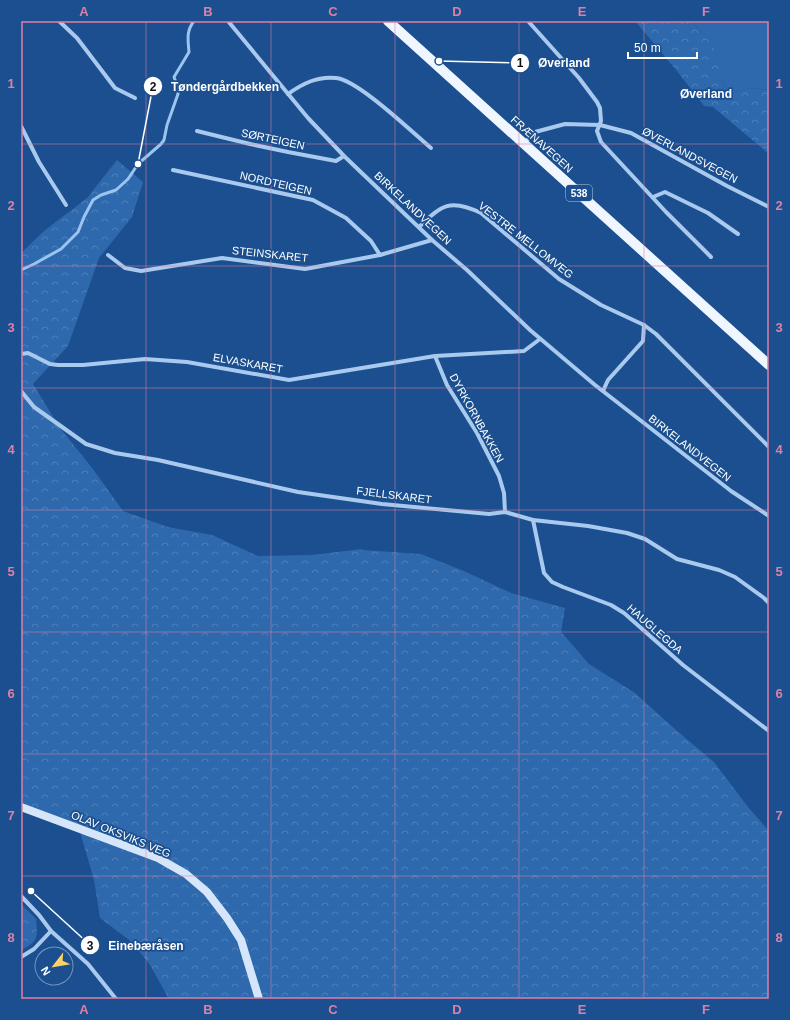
<svg xmlns="http://www.w3.org/2000/svg" width="790" height="1020" viewBox="0 0 790 1020" font-family="Arial,sans-serif">
	<defs>
		<pattern id="forest-crowns" width="20" height="18" patternUnits="userSpaceOnUse"><rect width="20" height="18" fill="#2e69ad"/><path d="M2 6a3 3 0 1 1 6 0M12 15a3 3 0 1 1 6 0" fill="none" stroke="#4d80b9"/></pattern>
	</defs>
	<rect width="100%" height="100%" fill="#1b4f8f"/>
	<!-- grass -->
	<polygon fill="#2e69ad" points="693,21 769,21 769,90 750,88 731,93 719,76 705,34 698,30"/>
	<!-- forest -->
	<g fill="url(#forest-crowns)">
		<polygon points="635,21 693,21 698,30 705,34 724,64 719,76 731,93 750,88 769,90 769,154 713,107 704,106 677,71"/>
		<polygon points="117,160 143,182 132,217 99,258 68,346 33,384 60,428 93,469 123,511 168,527 212,535 258,556 312,555 362,549 363,550 421,554 464,571 511,593 565,608 561,633 563,634 589,664 635,693 676,730 714,762 748,807 769,831 769,999 169,999 150,965 132,942 100,918 94,880 80,832 21,809 21,253 44,231 87,198"/>
		<path d="M21 904 36 919C38 937 38 942 21 950Z"/>
	</g>
	<g fill="none" stroke-linecap="round" stroke-linejoin="round">
		<!-- stream -->
		<path stroke="#9cc4f0" stroke-width="3" d="M21 270 34 264 61 249 78 232 84 217 93 200 101 195 116 190 128 179 138 164 161 144 164 140 167 125 178 94V88L174 77 189 52C188 40 186 31 194 21"/>
		<!-- street -->
		<g stroke="#a9c9ee" stroke-width="4">
			<polyline points="59,21 77,38 115,88 135,98"/>
			<polyline points="228,21 308,118 344,156 432,240 467,270 530,330 595,385 640,420 731,491 769,516"/>
			<polyline points="528,21 579,78 597,102 600,108 601,121 597,131 601,142 666,212 711,257"/>
			<path d="M288 94C302 84 317 76 336 78 358 80 412 132 431 148"/>
			<polyline points="21,126 39,162 66,205"/>
			<polyline points="197,131 250,144 288,152 336,161 344,156"/>
			<polyline points="524,143 535,132 565,124 600,125 631,133 727,186 769,207"/>
			<polyline points="173,170 313,200 346,218 371,241 380,255"/>
			<polyline points="653,197 665,192 708,213 738,234"/>
			<path d="M419 227C442 205 450 198 481 213L559 279 601 305 644 325 656 334 769 447"/>
			<polyline points="108,255 125,268 141,271 222,258 305,269 380,255 432,240"/>
			<polyline points="21,354 28,353 50,364 58,365 83,365 145,359 187,362 289,380 435,356 524,351 540,339"/>
			<polyline points="435,356 447,385 477,433 499,476 504,493 505,512"/>
			<polyline points="21,391 34,407 86,444 115,453 158,460 298,492 382,504 489,514 505,512 533,520 588,526 627,533 645,539 677,559 719,570 735,577 764,598 769,603"/>
			<polyline points="603,391 608,380 643,341 644,325"/>
			<polyline points="533,520 544,573 552,582 563,587 611,605 624,613 683,665 769,731"/>
			<polyline points="21,896 39,915 51,931 88,964 116,999"/>
			<polyline points="21,957 34,949 51,931"/>
		</g>
		<!-- secondary -->
		<polyline stroke="#d6e6fa" stroke-width="8" points="21,807 158,858 186,874 207,892 227,918 241,940 259,999"/>
		<!-- primary -->
		<polyline stroke="#f0f6ff" stroke-width="10" points="388,21 769,365"/>
	</g>
	<!-- grid -->
	<path fill="none" stroke="#dd80a5" stroke-width="1" stroke-opacity="0.55" d="M146 21V999M271 21V999M395 21V999M519 21V999M644 21V999M21 144H769M21 266H769M21 388H769M21 510H769M21 632H769M21 754H769M21 876H769"/>
	<g text-anchor="middle" stroke-width="3.5" stroke-linejoin="round" paint-order="stroke">
		<!-- shield labels -->
		<rect fill="#1b4f8f" stroke="#bbcadd" stroke-width="1" x="566" y="185" width="26" height="16" rx="3"/>
		<g font-size="10" font-weight="bold" fill="#fff">
			<text x="579" y="197">538</text>
		</g>
		<!-- street labels -->
		<g font-size="11" fill="#fff" stroke="#1b4f8f">
			<text transform="translate(273 139) rotate(12)" y="4">SØRTEIGEN</text>
			<text transform="translate(542 144) rotate(42)" y="4">FRÆNAVEGEN</text>
			<text transform="translate(690 155) rotate(28)" y="4">ØVERLANDSVEGEN</text>
			<text transform="translate(276 183) rotate(13)" y="4">NORDTEIGEN</text>
			<text transform="translate(413 208) rotate(43)" y="4">BIRKELANDVEGEN</text>
			<text transform="translate(526 240) rotate(38)" y="4">VESTRE MELLOMVEG</text>
			<text transform="translate(270 254) rotate(6)" y="4">STEINSKARET</text>
			<text transform="translate(248 363) rotate(10)" y="4">ELVASKARET</text>
			<text transform="translate(477 418) rotate(61)" y="4">DYRKORNBAKKEN</text>
			<text transform="translate(690 448) rotate(38)" y="4">BIRKELANDVEGEN</text>
			<text transform="translate(394 495) rotate(7)" y="4">FJELLSKARET</text>
			<text transform="translate(655 629) rotate(41)" y="4">HAUGLEGDA</text>
			<text transform="translate(121 834) rotate(22)" y="4">OLAV OKSVIKS VEG</text>
		</g>
		<!-- neighbourhood labels -->
		<g font-size="12" font-weight="bold" fill="#fff" stroke="#1b4f8f">
			<text x="706" y="98">Øverland</text>
		</g>
	</g>
	<!-- callouts -->
	<path fill="none" stroke="#fff" stroke-width="1.5" d="M439 61L520 63M138 164L153 86M31 891L90 945"/>
	<g fill="#fff" stroke="#1b4f8f" stroke-width="1.5">
		<circle cx="439" cy="61" r="4"/>
		<circle cx="138" cy="164" r="4"/>
		<circle cx="31" cy="891" r="4"/>
		<circle cx="520" cy="63" r="10"/>
		<circle cx="153" cy="86" r="10"/>
		<circle cx="90" cy="945" r="10"/>
	</g>
	<g font-size="12" text-anchor="middle" font-weight="bold" fill="#111">
		<text x="520" y="67">1</text>
		<text x="153" y="91">2</text>
		<text x="90" y="950">3</text>
	</g>
	<g font-size="12" text-anchor="middle" font-weight="bold" fill="#fff" stroke="#1b4f8f" stroke-width="3.5" stroke-linejoin="round" paint-order="stroke">
		<text x="564" y="67">Øverland</text>
		<text x="225" y="91">Tøndergårdbekken</text>
		<text x="146" y="950">Einebæråsen</text>
	</g>
	<!-- border -->
	<rect width="790" height="1020" fill="none" stroke="#1b4f8f" stroke-width="44"/>
	<!-- north arrow -->
	<g transform="translate(54 966) rotate(239)"><circle r="19" fill="#1b4f8f" stroke="#7695bc"/>
	<path d="M0-3L7 15L0 10L-7 15Z" fill="#ffd166"/>
	<text y="-6" font-size="11" font-weight="bold" text-anchor="middle" fill="#ffffff">N</text>
	</g>
	<!-- scale -->
	<path d="M628 52v6h69v-6" fill="none" stroke="#ffffff" stroke-width="2"/>
	<text x="634" y="52" font-size="12" fill="#ffffff" stroke="#1b4f8f" stroke-width="3" paint-order="stroke">50 m</text>
	<rect x="22" y="22" width="746" height="976" fill="none" stroke="#dd80a5" stroke-width="1.5"/>
	<g font-size="13" text-anchor="middle" font-weight="bold" fill="#dd80a5">
		<text x="84" y="16">A</text>
		<text x="208" y="16">B</text>
		<text x="333" y="16">C</text>
		<text x="457" y="16">D</text>
		<text x="582" y="16">E</text>
		<text x="706" y="16">F</text>
		<text x="11" y="88">1</text>
		<text x="779" y="88">1</text>
		<text x="11" y="210">2</text>
		<text x="779" y="210">2</text>
		<text x="11" y="332">3</text>
		<text x="779" y="332">3</text>
		<text x="11" y="454">4</text>
		<text x="779" y="454">4</text>
		<text x="11" y="576">5</text>
		<text x="779" y="576">5</text>
		<text x="11" y="698">6</text>
		<text x="779" y="698">6</text>
		<text x="11" y="820">7</text>
		<text x="779" y="820">7</text>
		<text x="11" y="942">8</text>
		<text x="779" y="942">8</text>
		<text x="84" y="1014">A</text>
		<text x="208" y="1014">B</text>
		<text x="333" y="1014">C</text>
		<text x="457" y="1014">D</text>
		<text x="582" y="1014">E</text>
		<text x="706" y="1014">F</text>
	</g>
</svg>
